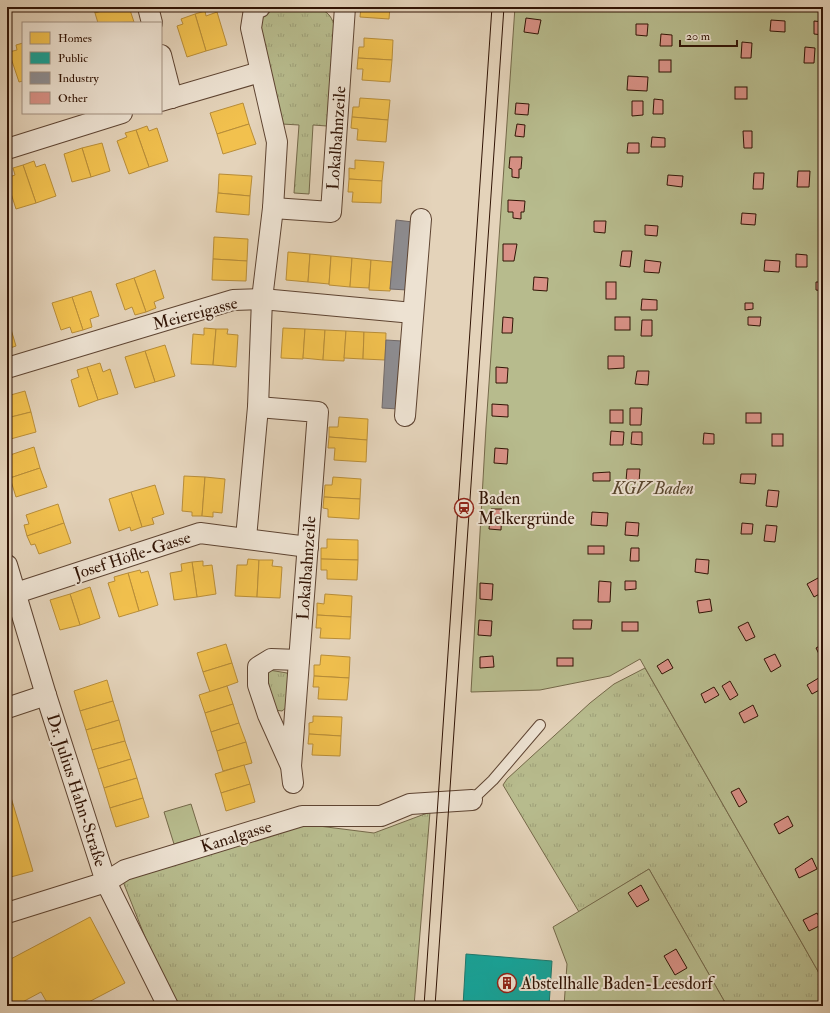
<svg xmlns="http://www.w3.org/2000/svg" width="830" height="1013" viewBox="0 0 830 1013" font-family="'IM FELL Double Pica',serif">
	<defs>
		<pattern id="grass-tufts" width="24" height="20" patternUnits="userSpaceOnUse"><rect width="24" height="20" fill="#b7bb8d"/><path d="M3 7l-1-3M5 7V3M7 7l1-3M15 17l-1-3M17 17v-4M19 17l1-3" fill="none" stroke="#9ea078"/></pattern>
	</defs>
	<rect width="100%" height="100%" fill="#e4d3ba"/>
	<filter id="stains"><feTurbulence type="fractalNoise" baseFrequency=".005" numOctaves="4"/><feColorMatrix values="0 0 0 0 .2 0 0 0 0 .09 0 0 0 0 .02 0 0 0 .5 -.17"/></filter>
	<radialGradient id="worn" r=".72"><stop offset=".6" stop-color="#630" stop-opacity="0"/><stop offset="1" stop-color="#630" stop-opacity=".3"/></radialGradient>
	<!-- grass -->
	<g fill="url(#grass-tufts)" stroke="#746849">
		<path d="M316 8C327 11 331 15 334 25L327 126 313 125 309 194 294 193 299 125 282 124 258 23 263 16 271 11Z"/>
		<polygon points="645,668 823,980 823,1006 727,1006 649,869 579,912 503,785 507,779 590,703 614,684"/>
		<polygon points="269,670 287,673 289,677 287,707 282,711 275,710 263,685"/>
		<polygon points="430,812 414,1006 179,1006 147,942 122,879 303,824 374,833"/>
	</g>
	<!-- green -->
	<g fill="#b7bb8d" stroke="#746849">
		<polygon points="515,7 823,7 823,980 640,659 610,676 540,690 471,692 486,427"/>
		<polygon points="191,804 201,836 174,844 164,812"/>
		<polygon points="649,869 727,1006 564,1006 567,964 553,927"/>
	</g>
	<!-- homes -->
	<g fill="#f2c14e" stroke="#b88d38">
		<polygon points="93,7 115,7 95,13"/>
		<polygon points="115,7 129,7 134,22 98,23 95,13"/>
		<polygon points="359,7 390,7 389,19 360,17 361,7"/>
		<polygon points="205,11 206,16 217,12 227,45 206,51 195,14"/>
		<polygon points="195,14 206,51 187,57 177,26 183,24 181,19"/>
		<polygon points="364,38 393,40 392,60 358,58 359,47 364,47"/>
		<polygon points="23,43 23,81 19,82 9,52 17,50 16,45"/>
		<polygon points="358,58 392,60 390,82 362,80 363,69 357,69"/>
		<polygon points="360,98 390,100 388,120 352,117 353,107 359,107"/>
		<polygon points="243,103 249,124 217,134 210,113"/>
		<polygon points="352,117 388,120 386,142 357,140 358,129 351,128"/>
		<polygon points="249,124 256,144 223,154 217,134"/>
		<polygon points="147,126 149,131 157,128 168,161 149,167 136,130"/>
		<polygon points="136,130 149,167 129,174 117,141 127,137 125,133"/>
		<polygon points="102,143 110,171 91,177 82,148"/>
		<polygon points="82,148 91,177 72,182 64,154"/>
		<polygon points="355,160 384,162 382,181 349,179 349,168 355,169"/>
		<polygon points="34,161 36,167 45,164 56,196 36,203 23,165"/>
		<polygon points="23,165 36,203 16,209 7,181 7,178 15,175 13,168"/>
		<polygon points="219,174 252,176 250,196 218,193"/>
		<polygon points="349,179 382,181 381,203 352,202 353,192 348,192"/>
		<polygon points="218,193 250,196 249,215 216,212"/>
		<polygon points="214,237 248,239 247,261 213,259"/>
		<polygon points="288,252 310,254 308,282 286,280"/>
		<polygon points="310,254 331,256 329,284 308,282"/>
		<polygon points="331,256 352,258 350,287 329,285"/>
		<polygon points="352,258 371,260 369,288 350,287"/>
		<polygon points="213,259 247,261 246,281 212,280"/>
		<polygon points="371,260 393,262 390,291 369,290"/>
		<polygon points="155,270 164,298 154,302 156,308 146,312 134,278"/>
		<polygon points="134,278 146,312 135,315 132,307 125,310 116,284"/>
		<polygon points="91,291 99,316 90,319 92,327 83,330 72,297"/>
		<polygon points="72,297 83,330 72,333 70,327 61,330 52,303"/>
		<polygon points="10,326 16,346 7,349 7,327"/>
		<polygon points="204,328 216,329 213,365 191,364 193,334 204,335"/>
		<polygon points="283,328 305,329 303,359 281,358"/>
		<polygon points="216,329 228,329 227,334 238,335 236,367 213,365"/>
		<polygon points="305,329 325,330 323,360 303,358"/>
		<polygon points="325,330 346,331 344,361 323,360"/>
		<polygon points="346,331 364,332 363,359 344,358"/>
		<polygon points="364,332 386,333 385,360 363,359"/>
		<polygon points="165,345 175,376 155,382 145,351"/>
		<polygon points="145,351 155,382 135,388 125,357"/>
		<polygon points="100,363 103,372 110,369 118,394 98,400 87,367"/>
		<polygon points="87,367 98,400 79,407 71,380 79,377 77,370"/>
		<polygon points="25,391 31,412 7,418 7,396"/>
		<polygon points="31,412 36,432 7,440 7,418"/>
		<polygon points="339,417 368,419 367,440 329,437 329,427 338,427"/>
		<polygon points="329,437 367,440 366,462 334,460 335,448 328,448"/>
		<polygon points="34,447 40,468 10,478 7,469 7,456"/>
		<polygon points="40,468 47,487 16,497 10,478"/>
		<polygon points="184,476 205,477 202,516 192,516 192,512 182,511"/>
		<polygon points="205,477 225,479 222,513 213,512 213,517 202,516"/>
		<polygon points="333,477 361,479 360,499 324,497 325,485 332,485"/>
		<polygon points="155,485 164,514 152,518 154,524 142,527 131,492"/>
		<polygon points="131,492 142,527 131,531 130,527 119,531 109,499"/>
		<polygon points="324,497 360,499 359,519 328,517 328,509 323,508"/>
		<polygon points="58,504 64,523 27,536 24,525 29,524 26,515"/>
		<polygon points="64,523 71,543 39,554 35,544 31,545 27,536"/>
		<polygon points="327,539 358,540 358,560 321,559 321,548 327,548"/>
		<polygon points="248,559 259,560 257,597 235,596 237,565 247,565"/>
		<polygon points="321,559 358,560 357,580 327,579 327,570 321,570"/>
		<polygon points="259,560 273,560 272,566 282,567 280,598 257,597"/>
		<polygon points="203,561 203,566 212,565 216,594 197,597 192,562"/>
		<polygon points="192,562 197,597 174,600 170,573 182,571 181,564"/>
		<polygon points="140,570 141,573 148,571 158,605 139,611 128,573"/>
		<polygon points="128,573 139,611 119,617 108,583 115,581 114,577"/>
		<polygon points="90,587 100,618 80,625 70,594"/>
		<polygon points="70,594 80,625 60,630 50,600"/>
		<polygon points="325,594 352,596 351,617 317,615 317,603 324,604"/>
		<polygon points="317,615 351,617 350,639 320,638 321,628 316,628"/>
		<polygon points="226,644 232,663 203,672 197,653"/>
		<polygon points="321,655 350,657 349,678 314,676 314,665 320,665"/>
		<polygon points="232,663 238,682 210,692 203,672"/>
		<polygon points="314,676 349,678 347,700 318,699 319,687 313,687"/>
		<polygon points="107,680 113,701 80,711 74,691"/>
		<polygon points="227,686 233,704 205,713 199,695"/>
		<polygon points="113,701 119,720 86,730 80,711"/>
		<polygon points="233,704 239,723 211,732 205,713"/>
		<polygon points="313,716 342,717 341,736 309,734 309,723 313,722"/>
		<polygon points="119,720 125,741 92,750 86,730"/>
		<polygon points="239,723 246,742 217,751 211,732"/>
		<polygon points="309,734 341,736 340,756 312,755 313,744 308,744"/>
		<polygon points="125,741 131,759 98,769 92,750"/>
		<polygon points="246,742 252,763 223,771 217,751"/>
		<polygon points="131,759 137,778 104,788 98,769"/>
		<polygon points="244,765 250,784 221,793 215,774"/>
		<polygon points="137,778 143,798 110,808 104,788"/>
		<polygon points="7,784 13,804 7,806"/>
		<polygon points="250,784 255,802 226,811 221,793"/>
		<polygon points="143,798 149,817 116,827 110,808"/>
		<polygon points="13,804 33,871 7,878 7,806"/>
		<polygon points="90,917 125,983 81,1006 49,1006 41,992 15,1006 7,1006 7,961"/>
	</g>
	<!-- public -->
	<polygon fill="#17a398" stroke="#1f786c" points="466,954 552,961 549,1006 463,1006"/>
	<!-- industry -->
	<g fill="#8d8d92" stroke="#716968">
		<polygon points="396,220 413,222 407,290 390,289"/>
		<polygon points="386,340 402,341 398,409 382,408"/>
	</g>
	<!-- building -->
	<g fill="#d89186" stroke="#311405">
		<polygon points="526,18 541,20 538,34 524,32"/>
		<polygon points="771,20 785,21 785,32 770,31"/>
		<polygon points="814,21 823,22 823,35 814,34"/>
		<polygon points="636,24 648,24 647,36 636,35"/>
		<polygon points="661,34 672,35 672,46 660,46"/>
		<polygon points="742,42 752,43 751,58 741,58"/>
		<polygon points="805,47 815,48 814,63 804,63"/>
		<rect x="659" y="60" width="12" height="12"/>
		<polygon points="628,76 648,77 647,91 627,90"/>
		<rect x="735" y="87" width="12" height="12"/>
		<polygon points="654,99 663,100 663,114 653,114"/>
		<polygon points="632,101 643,101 643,115 632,116"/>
		<polygon points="516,103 529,104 528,115 515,114"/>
		<polygon points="517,124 525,125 524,137 515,136"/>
		<polygon points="743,131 752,131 752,148 744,148"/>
		<polygon points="652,137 665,138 665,147 651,147"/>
		<polygon points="628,143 639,143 639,153 627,153"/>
		<polygon points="510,157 522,157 521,169 519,169 519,178 512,177 512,169 509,168"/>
		<polygon points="798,171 810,171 809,187 797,187"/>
		<polygon points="754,173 764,173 763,189 753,189"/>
		<polygon points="668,175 683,176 682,187 667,185"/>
		<polygon points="508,200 525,201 524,212 521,212 521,219 513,218 513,212 508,212"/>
		<polygon points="742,213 756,214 755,225 741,224"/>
		<polygon points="594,221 606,221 605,233 594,232"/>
		<polygon points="645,225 658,226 657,236 645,235"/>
		<polygon points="503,244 517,244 514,261 503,261"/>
		<polygon points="622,251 632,251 630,267 620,266"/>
		<polygon points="796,254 807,255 807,267 796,267"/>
		<polygon points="645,260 661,262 659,273 644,272"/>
		<polygon points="765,260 780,261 779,272 764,271"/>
		<polygon points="534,277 548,278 547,291 533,290"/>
		<rect x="606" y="282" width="10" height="17"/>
		<polygon points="816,282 823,282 823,291 816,290"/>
		<polygon points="642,299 657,300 657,310 641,310"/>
		<polygon points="745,303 753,303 753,309 745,310"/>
		<polygon points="503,317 513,318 512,333 502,333"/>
		<rect x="615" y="317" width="15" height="13"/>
		<polygon points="748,317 761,317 760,326 748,325"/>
		<polygon points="642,320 652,320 652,336 641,336"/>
		<polygon points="608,356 624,356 624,368 608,369"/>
		<polygon points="496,367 508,368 507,383 496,383"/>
		<polygon points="637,371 649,371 648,385 635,384"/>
		<polygon points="821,397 823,397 823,412 819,412"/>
		<polygon points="492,404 508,405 508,417 492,416"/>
		<polygon points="630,408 642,408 641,425 630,425"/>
		<rect x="610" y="410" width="13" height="13"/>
		<rect x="746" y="413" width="15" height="10"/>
		<polygon points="611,431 624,432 623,445 610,445"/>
		<polygon points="632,432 642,432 642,445 631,444"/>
		<polygon points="704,433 714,434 714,444 703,444"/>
		<rect x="772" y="434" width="11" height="12"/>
		<polygon points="495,448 508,449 507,464 494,463"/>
		<polygon points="627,469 640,469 639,482 626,481"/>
		<polygon points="610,472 610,481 593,481 593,473"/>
		<polygon points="741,474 756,474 755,484 740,483"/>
		<polygon points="768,490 779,491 777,507 766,506"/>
		<polygon points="491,509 502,509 501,530 489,529"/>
		<polygon points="592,512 608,513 607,526 591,525"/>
		<polygon points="626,522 639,523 638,536 625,535"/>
		<polygon points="742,523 753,524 752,534 741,534"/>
		<polygon points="766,525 777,526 775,542 764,541"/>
		<rect x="588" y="546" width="16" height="8"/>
		<polygon points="631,548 639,548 639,561 630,561"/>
		<polygon points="696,559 709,560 708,574 695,572"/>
		<polygon points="818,578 823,587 823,592 814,597 807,584"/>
		<polygon points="599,581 611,582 610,602 598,602"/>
		<polygon points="625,581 636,581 636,589 625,590"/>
		<polygon points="480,583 493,584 492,600 480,599"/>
		<polygon points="710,599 712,611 699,613 697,601"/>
		<polygon points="479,620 492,621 491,636 478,635"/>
		<polygon points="573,620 592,620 591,629 573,629"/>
		<rect x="622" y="622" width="16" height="9"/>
		<polygon points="748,622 755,637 746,641 738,627"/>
		<polygon points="823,644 823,654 820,656 816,648"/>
		<polygon points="775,654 781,666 771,672 764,659"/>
		<polygon points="493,656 494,667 480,668 480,657"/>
		<rect x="557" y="658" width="16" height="8"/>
		<polygon points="668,659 673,668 662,674 657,666"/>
		<polygon points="822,676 823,688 812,694 807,685"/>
		<polygon points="730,681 738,695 730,700 722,686"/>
		<polygon points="714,687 719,695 705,703 701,694"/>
		<polygon points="753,705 758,716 744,723 739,713"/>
		<polygon points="739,788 747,802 739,807 731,792"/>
		<polygon points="788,816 793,826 779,834 774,824"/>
		<polygon points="812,858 817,869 799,878 795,869"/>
		<polygon points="641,885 649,900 637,907 628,893"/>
		<polygon points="817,913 823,924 809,931 803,920"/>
		<polygon points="676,949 687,968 675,975 664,956"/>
	</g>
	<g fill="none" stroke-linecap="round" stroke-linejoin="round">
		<defs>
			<polyline id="service" points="472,800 493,780 540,725"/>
			<g id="minor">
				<polyline points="148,7 152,23"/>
				<polyline points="161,55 172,98"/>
				<polyline points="161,101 260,72"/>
				<polyline points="7,149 122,113"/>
				<polyline points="273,208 331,212 345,7"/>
				<polyline points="7,368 233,300 262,299 413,313"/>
				<polyline points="258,407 318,412 291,766 293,783"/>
				<polyline points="405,416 421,219"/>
				<polyline points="246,538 258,407 262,299 273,208 277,142 251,28 254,9 260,7"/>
				<polyline points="7,565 46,695 106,882 168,1006"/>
				<polyline points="7,596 200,533 308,547"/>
				<polyline points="7,708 46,695"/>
				<polyline points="290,764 268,715 258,685 258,667 271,659 299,660"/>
				<polyline points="7,913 106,882 125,870 302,816 381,816 410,804 472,800"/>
			</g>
		</defs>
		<!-- service casing -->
		<use href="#service" stroke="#5e4432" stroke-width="12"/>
		<!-- minor casing -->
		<use href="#minor" stroke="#5e4432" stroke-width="22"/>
		<!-- service -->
		<use href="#service" stroke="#ede2d2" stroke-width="10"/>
		<!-- minor -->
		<use href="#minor" stroke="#ede2d2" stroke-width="20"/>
		<!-- tram -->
		<g stroke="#311405" stroke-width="1">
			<polyline points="424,1006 492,7"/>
			<polyline points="435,1006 504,7"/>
		</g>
	</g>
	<!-- icons -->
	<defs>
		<symbol id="station-ring" viewBox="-11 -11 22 22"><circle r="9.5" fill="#ede2d2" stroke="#8f2418" stroke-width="1.5"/><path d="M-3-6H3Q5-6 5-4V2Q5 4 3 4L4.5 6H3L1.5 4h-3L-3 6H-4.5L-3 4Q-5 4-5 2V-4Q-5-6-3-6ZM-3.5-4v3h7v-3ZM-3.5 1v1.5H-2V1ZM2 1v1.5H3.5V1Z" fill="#8f2418"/></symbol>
		<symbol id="building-ring" viewBox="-11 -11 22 22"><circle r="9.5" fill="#ede2d2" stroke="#8f2418" stroke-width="1.5"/><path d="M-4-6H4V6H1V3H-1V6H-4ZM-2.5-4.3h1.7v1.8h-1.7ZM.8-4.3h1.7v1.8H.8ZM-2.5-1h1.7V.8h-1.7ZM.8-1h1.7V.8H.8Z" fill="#8f2418"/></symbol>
	</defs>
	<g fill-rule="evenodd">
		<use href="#station-ring" x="453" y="497" width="22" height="22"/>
		<use href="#building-ring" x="496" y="972" width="22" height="22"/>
	</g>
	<g text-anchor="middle" stroke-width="4" stroke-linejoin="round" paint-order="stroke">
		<!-- street labels -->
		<g font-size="17" fill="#311405" stroke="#ede2d2">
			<text transform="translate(336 138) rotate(-86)" y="6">Lokalbahnzeile</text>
			<text transform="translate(195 313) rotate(-15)" y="6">Meiereigasse</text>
			<text transform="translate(132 555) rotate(-18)" y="6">Josef Höfle-Gasse</text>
			<text transform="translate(306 568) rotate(-86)" y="6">Lokalbahnzeile</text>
			<text transform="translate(77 790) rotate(72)" y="6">Dr. Julius Hahn-Straße</text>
			<text transform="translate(236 836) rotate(-17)" y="6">Kanalgasse</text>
		</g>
		<!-- park labels -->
		<g font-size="17" font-style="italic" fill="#59462e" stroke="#ede2d2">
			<text x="653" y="494">KGV Baden</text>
		</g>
		<!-- poi labels -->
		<g font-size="17" fill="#311405" stroke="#ede2d2" text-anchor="start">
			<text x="478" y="504">Baden<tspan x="478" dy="20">Melkergründe</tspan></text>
			<text x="521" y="989">Abstellhalle Baden-Leesdorf</text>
		</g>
	</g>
	<!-- margin -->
	<rect width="830" height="1013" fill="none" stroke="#e4d3ba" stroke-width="24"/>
	<rect x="8" y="8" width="814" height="997" fill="none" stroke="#311405" stroke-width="2"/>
	<rect x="12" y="12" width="806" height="989" fill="none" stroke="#311405"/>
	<!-- legend -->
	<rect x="22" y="22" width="140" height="92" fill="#ede2d2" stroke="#a29080"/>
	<rect x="30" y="32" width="20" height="12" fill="#f2c14e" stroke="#a29080"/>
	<text x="58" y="42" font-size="12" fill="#311405">Homes</text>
	<rect x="30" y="52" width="20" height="12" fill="#17a398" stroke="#a29080"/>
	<text x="58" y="62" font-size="12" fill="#311405">Public</text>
	<rect x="30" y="72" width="20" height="12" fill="#8d8d92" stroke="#a29080"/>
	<text x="58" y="82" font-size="12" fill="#311405">Industry</text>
	<rect x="30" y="92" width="20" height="12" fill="#d89186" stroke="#a29080"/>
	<text x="58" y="102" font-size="12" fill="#311405">Other</text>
	<!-- scale -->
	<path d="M680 40v6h57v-6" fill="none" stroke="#311405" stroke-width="2"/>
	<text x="686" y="40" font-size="12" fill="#311405" stroke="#ede2d2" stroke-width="3" paint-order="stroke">20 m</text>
	<rect width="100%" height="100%" filter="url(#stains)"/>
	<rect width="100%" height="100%" fill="url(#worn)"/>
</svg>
